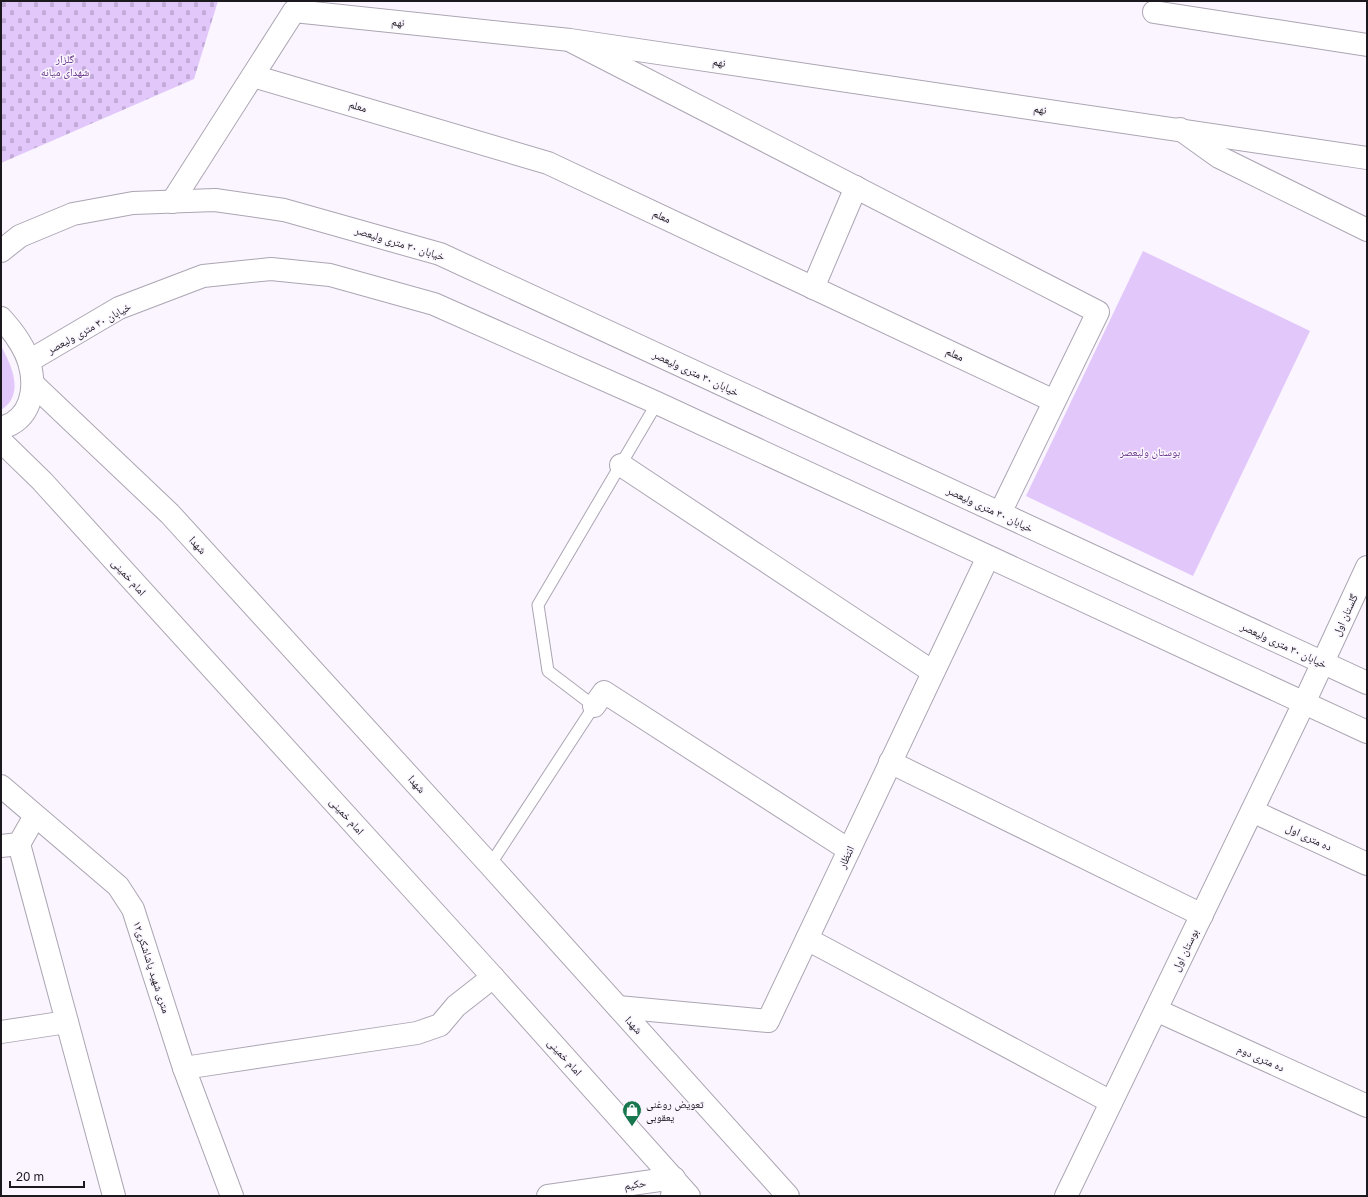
<svg xmlns="http://www.w3.org/2000/svg" width="1368" height="1197" viewBox="0 0 1368 1197" font-family="'Golos Text','Noto Naskh Arabic',sans-serif">
	<defs>
		<pattern id="cemetery-stones" width="16" height="16" patternUnits="userSpaceOnUse"><rect width="16" height="16" fill="#e2c7fb"/><path d="M2 7V4a2 2 0 0 1 4 0v3zM10 15v-3a2 2 0 0 1 4 0v3z" fill="#c1aad7"/></pattern>
	</defs>
	<rect width="100%" height="100%" fill="#faf5fe"/>
	<!-- green -->
	<g fill="#e2c7fb">
		<polygon points="1143,251 1310,331 1193,576 1026,496"/>
		<path d="M1 346C12 366 25 395 1 410Z"/>
	</g>
	<!-- cemetery -->
	<polygon fill="url(#cemetery-stones)" points="1,1 218,1 194,79 1,163"/>
	<g fill="none" stroke-linecap="round" stroke-linejoin="round">
		<defs>
			<polyline id="service" points="490,865 594,706 548,671 538,605 657,403"/>
			<g id="minor">
				<polyline points="1154,12 1367,45"/>
				<polyline points="573,42 1098,312 1000,513"/>
				<polyline points="253,76 548,163 1054,401"/>
				<polyline points="1180,129 1219,157 1367,230"/>
				<polyline points="813,288 856,187"/>
				<polyline points="621,465 933,672"/>
				<polyline points="594,706 604,692 849,850"/>
				<polyline points="890,762 1202,915"/>
				<polyline points="1,786 118,886 133,909 184,1068 232,1196"/>
				<polyline points="1252,811 1367,864"/>
				<polyline points="19,844 114,1196"/>
				<polyline points="1,846 19,844 35,816"/>
				<polyline points="807,939 1111,1102"/>
				<polyline points="618,1007 768,1021 988,557"/>
				<polyline points="1156,1010 1367,1106"/>
				<polyline points="1,1032 67,1022"/>
				<polyline points="184,1068 417,1033 440,1025 456,1006 493,977"/>
				<polyline points="548,1196 674,1178 672,1196"/>
			</g>
			<g id="tertiary">
				<polyline points="172,202 294,11 570,40 1367,158"/>
				<polyline points="1066,1196 1304,703 1367,567"/>
			</g>
			<g id="secondary">
				<polyline points="1,251 20,236 73,214 133,203 215,200 284,210 440,254 1367,683"/>
				<path d="M1 318C12 330 24 346 29 362 37 389 31 420 1 428"/>
				<polyline points="29,361 119,308 203,276 271,269 330,275 434,304 657,403 1367,732"/>
				<polyline points="33,384 170,514 490,865 788,1196"/>
				<polyline points="1,441 42,481 493,977 689,1196"/>
			</g>
		</defs>
		<!-- service casing -->
		<use href="#service" stroke="#aca5b3" stroke-width="13"/>
		<!-- minor casing -->
		<use href="#minor" stroke="#aca5b3" stroke-width="24"/>
		<!-- tertiary casing -->
		<use href="#tertiary" stroke="#aca5b3" stroke-width="24"/>
		<!-- secondary casing -->
		<use href="#secondary" stroke="#aca5b3" stroke-width="24"/>
		<!-- service -->
		<use href="#service" stroke="#fff" stroke-width="11"/>
		<!-- minor -->
		<use href="#minor" stroke="#fff" stroke-width="22"/>
		<!-- tertiary -->
		<use href="#tertiary" stroke="#fff" stroke-width="22"/>
		<!-- secondary -->
		<use href="#secondary" stroke="#fff" stroke-width="22"/>
	</g>
	<!-- icons -->
	<defs>
		<symbol id="shop-pin" viewBox="-11 -11 22 30"><path d="M0 17L-7.5 6A9.5 9.5 0 1 1 7.5 6Z" fill="#19774d" stroke="#faf5fe"/><path d="M-5-2.5h2.3a2.7 3.5 0 0 1 5.4 0H5L5.5 6h-11ZM-1.5-2.5h3a1.5 2.3 0 0 0-3 0Z" fill="#fff"/></symbol>
	</defs>
	<g fill-rule="evenodd">
		<use href="#shop-pin" x="621" y="1099" width="22" height="30"/>
	</g>
	<g text-anchor="middle" stroke-width="3" stroke-linejoin="round" paint-order="stroke">
		<!-- street labels -->
		<g font-size="11" fill="#1b181e" stroke="#faf5fe">
			<text transform="translate(398 22) rotate(6)" y="4">نهم</text>
			<text transform="translate(719 62) rotate(8)" y="4">نهم</text>
			<text transform="translate(358 106) rotate(16)" y="4">معلم</text>
			<text transform="translate(1040 109) rotate(8)" y="4">نهم</text>
			<text transform="translate(662 216) rotate(25)" y="4">معلم</text>
			<text transform="translate(400 243) rotate(17)" y="4">خیابان ۳۰ متری ولیعصر</text>
			<text transform="translate(89 328) rotate(-29)" y="4">خیابان ۳۰ متری ولیعصر</text>
			<text transform="translate(955 354) rotate(25)" y="4">معلم</text>
			<text transform="translate(696 373) rotate(25)" y="4">خیابان ۳۰ متری ولیعصر</text>
			<text transform="translate(990 509) rotate(25)" y="4">خیابان ۳۰ متری ولیعصر</text>
			<text transform="translate(198 545) rotate(48)" y="4">شهدا</text>
			<text transform="translate(129 577) rotate(48)" y="4">امام خمینی</text>
			<text transform="translate(1345 615) rotate(-65)" y="4">گلستان اول</text>
			<text transform="translate(1284 645) rotate(25)" y="4">خیابان ۳۰ متری ولیعصر</text>
			<text transform="translate(417 784) rotate(48)" y="4">شهدا</text>
			<text transform="translate(347 816) rotate(48)" y="4">امام خمینی</text>
			<text transform="translate(1309 837) rotate(25)" y="4">ده متری اول</text>
			<text transform="translate(846 857) rotate(-65)" y="4">انتظار</text>
			<text transform="translate(1185 950) rotate(-64)" y="4">بوستان اول</text>
			<text transform="translate(152 967) rotate(72)" y="4">۱۲متری شهید پاشاشکری</text>
			<text transform="translate(634 1025) rotate(48)" y="4">شهدا</text>
			<text transform="translate(565 1057) rotate(48)" y="4">امام خمینی</text>
			<text transform="translate(1261 1058) rotate(24)" y="4">ده متری دوم</text>
			<text transform="translate(635 1184) rotate(-8)" y="4">حکیم</text>
		</g>
		<!-- park labels -->
		<g font-size="11" fill="#653489" stroke="#faf5fe">
			<text x="65" y="63">گلزار<tspan x="65" dy="13">شهدای میانه</tspan></text>
			<text x="1150" y="456">بوستان ولیعصر</text>
		</g>
		<!-- poi labels -->
		<g font-size="11" fill="#1b181e" stroke="#faf5fe" text-anchor="start">
			<text x="646" y="1108">تعویض روغنی<tspan x="646" dy="13">یعقوبی</tspan></text>
		</g>
	</g>
	<!-- border -->
	<rect width="1368" height="1197" fill="none" stroke="#1b181e" stroke-width="4"/>
	<!-- scale -->
	<path d="M10 1181v6h74v-6" fill="none" stroke="#1b181e" stroke-width="2"/>
	<text x="16" y="1181" font-size="12" fill="#1b181e" stroke="#faf5fe" stroke-width="3" paint-order="stroke">20 m</text>
</svg>
